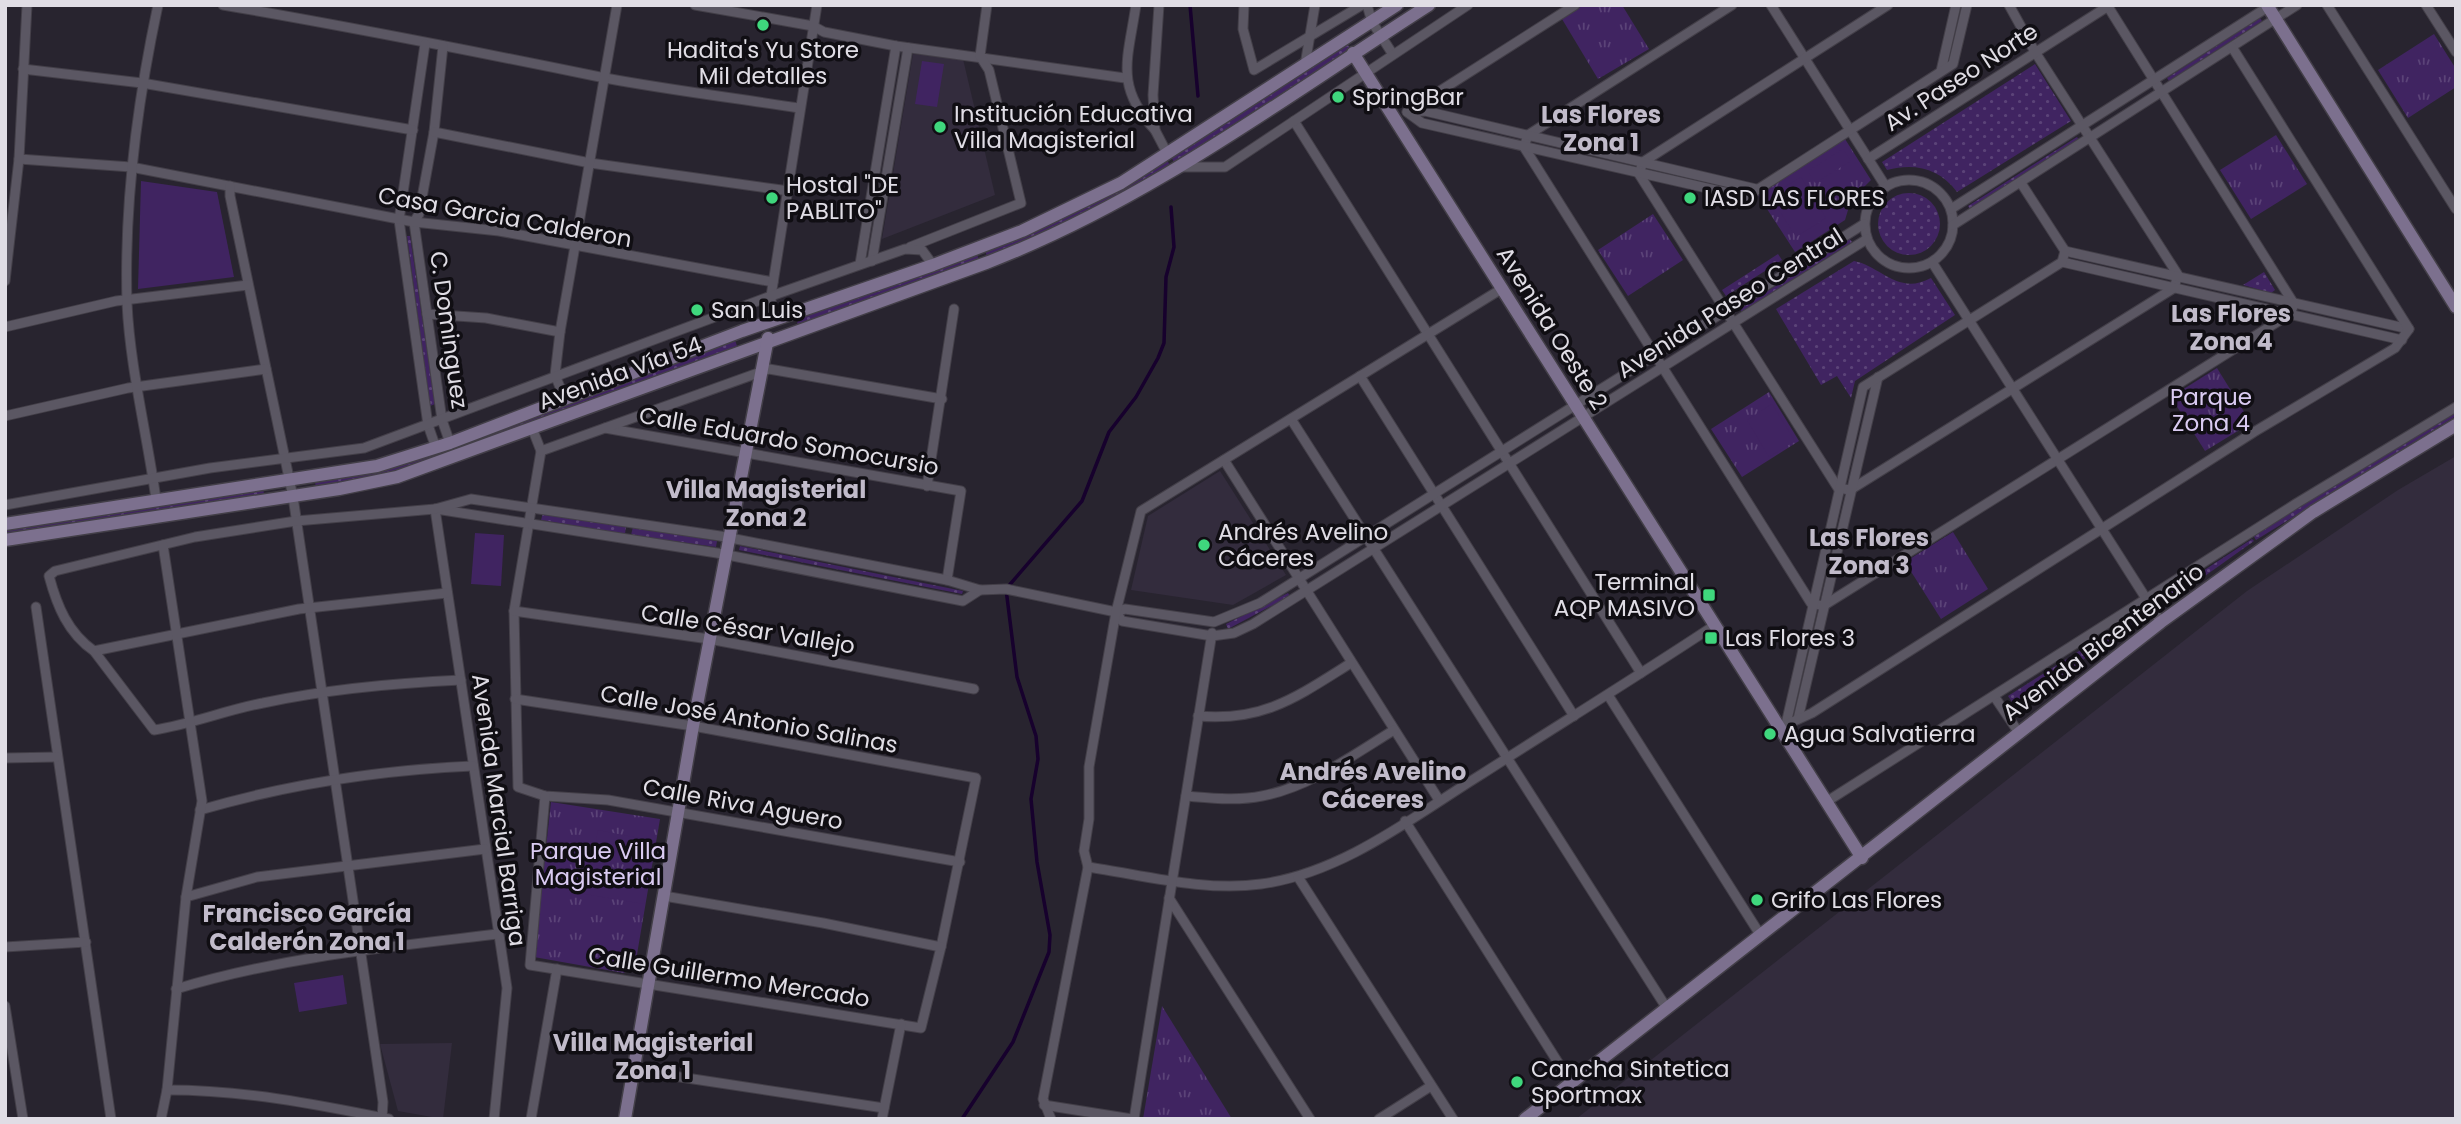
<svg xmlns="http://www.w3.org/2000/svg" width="2461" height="1124" viewBox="0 0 2461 1124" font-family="Poppins,sans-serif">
	<defs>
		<pattern id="grass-dots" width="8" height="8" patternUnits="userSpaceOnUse" patternTransform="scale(1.75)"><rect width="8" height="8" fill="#402461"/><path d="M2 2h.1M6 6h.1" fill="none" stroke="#5b4378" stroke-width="1.8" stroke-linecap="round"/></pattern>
		<pattern id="park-tufts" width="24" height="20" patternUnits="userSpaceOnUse" patternTransform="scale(1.75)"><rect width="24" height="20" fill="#402461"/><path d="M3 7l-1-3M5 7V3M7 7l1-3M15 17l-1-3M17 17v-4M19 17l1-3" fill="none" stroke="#5b4378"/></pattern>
	</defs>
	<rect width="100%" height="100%" fill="#28242f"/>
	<!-- built -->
	<g fill="#332c3d">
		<polygon points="913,54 963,59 995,195 882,239"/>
		<polygon points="2456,456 2456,1119 1576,1119 2247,591 2398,490"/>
		<polygon points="1220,471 1286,575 1233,605 1131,590 1148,516"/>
		<polygon points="452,1043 443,1119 398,1111 380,1044"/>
	</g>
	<!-- grass -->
	<g fill="url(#grass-dots)">
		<polygon points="2260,18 2262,21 2169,81 2167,78"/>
		<polygon points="1347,44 1351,49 1174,162 1171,157"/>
		<path d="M2035 64 2071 121 1957 192C1939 168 1915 163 1887 170L1882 162Z"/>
		<polygon points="2077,137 2079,140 1970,209 1968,206"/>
		<path d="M1166 159 1170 165C1111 202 1051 230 987 257L985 250 1075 213Z"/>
		<circle cx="1909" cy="224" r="31"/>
		<polygon points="407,236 410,236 435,404 430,406"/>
		<polygon points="1849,238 1852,242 1742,312 1740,309"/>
		<polygon points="977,254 979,260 797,325 798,318"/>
		<polygon points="1778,254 1782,260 1726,296 1722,290"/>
		<path d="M1854 261C1881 266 1898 296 1931 278L1955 315 1855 381 1851 398 1837 376 1821 385 1776 309Z"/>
		<polygon points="2264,272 2275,290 2271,293 2243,285"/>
		<polygon points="735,340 737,346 401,471 316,488 315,482 362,474"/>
		<polygon points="2456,412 2456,416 2256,540 2253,535"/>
		<polygon points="263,488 264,494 5,535 5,529"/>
		<polygon points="543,513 626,526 625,534 541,520"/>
		<polygon points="633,527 717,541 716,547 631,535"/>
		<polygon points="2252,539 2254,541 2167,603 2163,597"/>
		<polygon points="740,546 963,591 962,594 739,550"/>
		<polygon points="1288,593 1290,596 1228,629 1226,624"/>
		<polygon points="2136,615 2140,619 2016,708 2008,696"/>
	</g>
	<!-- park -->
	<g fill="url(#park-tufts)">
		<polygon points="1583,5 1622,5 1649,49 1598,79 1562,19"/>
		<polygon points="2434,34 2456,69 2456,87 2408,118 2378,70"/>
		<polygon points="2276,135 2307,184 2251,219 2220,170"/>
		<polygon points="1845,139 1871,180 1851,200 1845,220 1795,252 1758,195"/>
		<polygon points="1653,214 1683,260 1628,296 1598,250"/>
		<polygon points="2217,368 2251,423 2205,451 2171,397"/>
		<polygon points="1769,392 1799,441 1742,477 1711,429"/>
		<polygon points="1953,532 1988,589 1941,619 1905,562"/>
		<polygon points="551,802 660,819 635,966 628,966 624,973 534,957"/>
		<polygon points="1162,1006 1232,1119 1143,1119"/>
	</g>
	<!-- pitch -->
	<g fill="#402461">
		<polygon points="922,61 944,64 937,107 915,104"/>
		<polygon points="1843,149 1851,161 1815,183 1808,171"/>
		<polygon points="1801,177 1826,218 1796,237 1770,196"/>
		<polygon points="141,181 217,192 234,277 138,289"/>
		<polygon points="1772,404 1795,441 1769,457 1747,420"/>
		<polygon points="475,533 504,535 501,586 471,584"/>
		<polygon points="598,830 654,841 650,864 594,853"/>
		<polygon points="590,864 650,873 644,904 585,894"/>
		<polygon points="343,975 347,1004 299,1012 294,983"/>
	</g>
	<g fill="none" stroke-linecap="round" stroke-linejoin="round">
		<!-- stream -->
		<g stroke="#17012d" stroke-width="3.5">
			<polyline points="1190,5 1198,96"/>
			<polyline points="962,1119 1013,1042 1049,952 1050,935 1037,862 1031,799 1038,759 1036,736 1017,677 1006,589 1082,501 1109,432 1136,397 1158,358 1164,343 1166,277 1174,247 1171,207"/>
		</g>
		<defs>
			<g id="street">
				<path d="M223 5C351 27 478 52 605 78 669 90 735 98 799 108"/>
				<polyline points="695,5 813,26 824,32 896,46 1125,78"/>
				<path d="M1136 5C1128 59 1114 86 1155 130"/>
				<polyline points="1159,5 1153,95 1155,130 1167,153"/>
				<polyline points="1244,5 1243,29 1254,70 1362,5"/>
				<polyline points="1367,5 1372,22 1392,53"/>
				<polyline points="1732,5 1528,135 1524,147 1811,603 1823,606 2290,314 2294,304 2107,5"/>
				<polyline points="1771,5 1886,187"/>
				<polyline points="1888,5 1643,162 1639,174 1838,488 1850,490 2174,288 2178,275 2035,52 2009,5"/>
				<polyline points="2327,5 2456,209"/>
				<polyline points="2426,5 2456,52"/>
				<polyline points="425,44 399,220 428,425 436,448"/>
				<polyline points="443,46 434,132 419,214 414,222 442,420 450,443"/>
				<polyline points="1305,65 1315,5"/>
				<polyline points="23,69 142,83 413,130"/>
				<polyline points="1941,71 1956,5"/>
				<polyline points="1410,110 1575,5"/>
				<polyline points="1407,112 1422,123 1746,197 1953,64 1967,5"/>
				<polyline points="1407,112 1425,111 1756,189"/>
				<polyline points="1294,121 1641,673"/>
				<polyline points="434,132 590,163 789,191"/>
				<polyline points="19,159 131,167 414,222 499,231 773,282"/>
				<polyline points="1868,159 2110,5"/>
				<polyline points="1179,167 1225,167 1468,5"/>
				<circle cx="1909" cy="224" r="44"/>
				<polyline points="230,186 230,196 293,497 383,1102 382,1119"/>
				<polyline points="1951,209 2271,5"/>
				<polyline points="1953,225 2297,5"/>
				<polyline points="910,247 1021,203 989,70 980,56 987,5"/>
				<polyline points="2065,251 2409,329"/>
				<polyline points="872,261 908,48"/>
				<polyline points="1932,262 2161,622"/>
				<polyline points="2062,262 2402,340"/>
				<polyline points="860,264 896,46"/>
				<polyline points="5,281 19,159 27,5"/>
				<polyline points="427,314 486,318 560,332"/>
				<polyline points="772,322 771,296 817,5"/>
				<polyline points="5,327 116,301 248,285"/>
				<polyline points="1360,376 1574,716"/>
				<polyline points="564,397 555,375 560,332 617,5"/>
				<polyline points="5,416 128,388 266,369"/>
				<polyline points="1291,419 1666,1007"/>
				<polyline points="532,428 541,451 514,611 518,787 545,796 608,800 960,862"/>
				<polyline points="605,428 961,491 947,580"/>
				<polyline points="541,451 769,369 942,399"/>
				<polyline points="1224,460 1439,800"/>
				<polyline points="927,486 954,309"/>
				<path d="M156 499C147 434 130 368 127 303 124 202 137 103 158 5"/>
				<polyline points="5,505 210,468 364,448 771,296 905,249 922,250 933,265"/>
				<polyline points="435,509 507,988 494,1119"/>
				<polyline points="436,509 717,553 963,601 980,590"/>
				<polyline points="36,607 111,1119"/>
				<polyline points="514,611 709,639 974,689"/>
				<polyline points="1116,612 1122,621 1212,636 1234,633 1253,624 1867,239"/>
				<polyline points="1116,612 1125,609 1214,622 1260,603 1864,224"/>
				<polyline points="94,651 299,609 447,593"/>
				<path d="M461 680C395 683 328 689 263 703 226 710 192 724 154 730L94 651C68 633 57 606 49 576L55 571 195 537 296 521 435 509 471 499 720 536 947 580 980 590 1006 589 1116 612"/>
				<polyline points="1608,695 1761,936"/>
				<polyline points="1994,696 2019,733"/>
				<polyline points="515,699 693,726 976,778 941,947 921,1028 530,965 545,796"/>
				<path d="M1198 716C1264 722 1298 696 1351 663"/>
				<polyline points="1798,719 1878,377"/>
				<polyline points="1786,724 1863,387 2062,262 2065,251 2021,183"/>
				<polyline points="1779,728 1812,713 2254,432 2395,348 2409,329 2232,47"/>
				<polyline points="5,758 57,757"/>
				<path d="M1186 796C1211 798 1237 801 1262 796 1310 787 1353 755 1394 730"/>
				<polyline points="1826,802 2297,503 2456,407"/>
				<path d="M200 810C289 784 380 770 473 766"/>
				<polyline points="1405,821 1571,1083"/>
				<path d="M1088 867C1143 875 1205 892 1261 884 1343 873 1414 816 1482 774 1560 724 1638 676 1715 625"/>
				<polyline points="1298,877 1453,1119"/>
				<polyline points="664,896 823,923 941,947"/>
				<polyline points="186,897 257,877 485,849"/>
				<polyline points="1169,898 1310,1119"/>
				<polyline points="5,947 86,942"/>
				<path d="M176 989C281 957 389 947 498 934"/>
				<polyline points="5,1006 23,1119"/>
				<polyline points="634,1070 884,1108"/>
				<path d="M167 1090C243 1090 315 1104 389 1119"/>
				<polyline points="1044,1105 1132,1119"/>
				<polyline points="161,1119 167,1090 186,897 202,801 163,545"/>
				<polyline points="531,1119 557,969"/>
				<polyline points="882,1119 901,1024"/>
				<polyline points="1051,1119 1043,1099 1088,867 1084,851 1089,819 1089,767 1116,612 1141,511 1503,288"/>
				<polyline points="1134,1119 1212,633"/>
				<polyline points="1379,1119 1431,1086"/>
			</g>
			<g id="secondary">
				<polyline points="2267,5 2456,307"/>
				<polyline points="1353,53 1862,858"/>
				<polyline points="5,524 377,466 450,443 742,331 933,265 1022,231 1121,183 1397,5"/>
				<path d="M5 540 339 489 397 477 986 263C1146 202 1285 97 1429 5"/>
				<polyline points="625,1119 693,726 768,338"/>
				<polyline points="1525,1119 2161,622 2313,512 2456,425"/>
			</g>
		</defs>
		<!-- street casing -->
		<use href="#street" stroke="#433f48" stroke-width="11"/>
		<!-- secondary casing -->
		<use href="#secondary" stroke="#433f48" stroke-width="15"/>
		<!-- street -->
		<use href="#street" stroke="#5b5763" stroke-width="9"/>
		<!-- secondary -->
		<use href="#secondary" stroke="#7c708e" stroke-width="12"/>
	</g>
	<!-- markers -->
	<g fill="#3fd77d" stroke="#100e13" stroke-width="2.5">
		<circle cx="763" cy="25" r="7"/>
		<circle cx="1338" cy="97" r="7"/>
		<circle cx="940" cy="127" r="7"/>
		<circle cx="772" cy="198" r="7"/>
		<circle cx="1690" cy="198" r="7"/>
		<circle cx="697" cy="310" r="7"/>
		<circle cx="1204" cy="545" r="7"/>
		<rect x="1702" y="588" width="14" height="14" rx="3.5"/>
		<rect x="1704" y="631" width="14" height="14" rx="3.5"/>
		<circle cx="1770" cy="734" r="7"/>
		<circle cx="1757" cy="900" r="7"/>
		<circle cx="1517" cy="1082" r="7"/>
	</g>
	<g text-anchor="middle" stroke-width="7" stroke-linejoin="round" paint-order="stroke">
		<!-- poi labels -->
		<g font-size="23" fill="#e0dde5" stroke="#100e13" text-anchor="start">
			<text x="763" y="58" text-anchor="middle">Hadita's Yu Store<tspan x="763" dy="26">Mil detalles</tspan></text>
			<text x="1352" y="105">SpringBar</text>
			<text x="954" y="122">Institución Educativa<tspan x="954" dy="26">Villa Magisterial</tspan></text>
			<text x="786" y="193">Hostal "DE<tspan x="786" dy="26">PABLITO"</tspan></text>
			<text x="1704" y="206">IASD LAS FLORES</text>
			<text x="711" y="318">San Luis</text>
			<text x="1218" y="540">Andrés Avelino<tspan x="1218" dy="26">Cáceres</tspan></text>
			<text x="1695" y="590" text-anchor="end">Terminal<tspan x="1695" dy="26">AQP MASIVO</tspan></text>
			<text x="1725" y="646">Las Flores 3</text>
			<text x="1784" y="742">Agua Salvatierra</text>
			<text x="1771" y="908">Grifo Las Flores</text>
			<text x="1531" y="1077">Cancha Sintetica<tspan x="1531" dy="26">Sportmax</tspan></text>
		</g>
		<!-- street labels -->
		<g font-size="23" fill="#e0dde5" stroke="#100e13">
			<text transform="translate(1961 77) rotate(-33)" y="8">Av. Paseo Norte</text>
			<text transform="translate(505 217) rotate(10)" y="8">Casa Garcia Calderon</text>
			<text transform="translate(1730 303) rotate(-32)" y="8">Avenida Paseo Central</text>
			<text transform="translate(1552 328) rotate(58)" y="8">Avenida Oeste 2</text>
			<text transform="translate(449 330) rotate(82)" y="8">C. Dominguez</text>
			<text transform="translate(620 373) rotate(-20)" y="8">Avenida Vía 54</text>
			<text transform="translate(789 441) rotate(10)" y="8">Calle Eduardo Somocursio</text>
			<text transform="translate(748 629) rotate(9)" y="8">Calle César Vallejo</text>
			<text transform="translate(2103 642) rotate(-37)" y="8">Avenida Bicentenario</text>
			<text transform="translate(749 719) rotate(10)" y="8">Calle José Antonio Salinas</text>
			<text transform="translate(743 804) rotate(10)" y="8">Calle Riva Aguero</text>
			<text transform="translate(499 810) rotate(82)" y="8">Avenida Marcial Barriga</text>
			<text transform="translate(729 977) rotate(9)" y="8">Calle Guillermo Mercado</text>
		</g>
		<!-- park labels -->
		<g font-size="23" fill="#dacbf2" stroke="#100e13">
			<text x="2211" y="405">Parque<tspan x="2211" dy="26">Zona 4</tspan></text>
			<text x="598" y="859">Parque Villa<tspan x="598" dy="26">Magisterial</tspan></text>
		</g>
		<!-- neighbourhood labels -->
		<g font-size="24" font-weight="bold" fill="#c1bbca" stroke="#100e13">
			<text x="1601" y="123">Las Flores<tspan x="1601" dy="28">Zona 1</tspan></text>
			<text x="2231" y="322">Las Flores<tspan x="2231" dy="28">Zona 4</tspan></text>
			<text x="766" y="498">Villa Magisterial<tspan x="766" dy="28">Zona 2</tspan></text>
			<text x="1869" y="546">Las Flores<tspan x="1869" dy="28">Zona 3</tspan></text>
			<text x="1373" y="780">Andrés Avelino<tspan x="1373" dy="28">Cáceres</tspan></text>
			<text x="307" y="922">Francisco García<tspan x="307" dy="28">Calderón Zona 1</tspan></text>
			<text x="653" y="1051">Villa Magisterial<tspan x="653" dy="28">Zona 1</tspan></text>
		</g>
	</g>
	<!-- border -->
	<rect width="2461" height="1124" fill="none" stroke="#e0dde5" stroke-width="14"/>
</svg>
